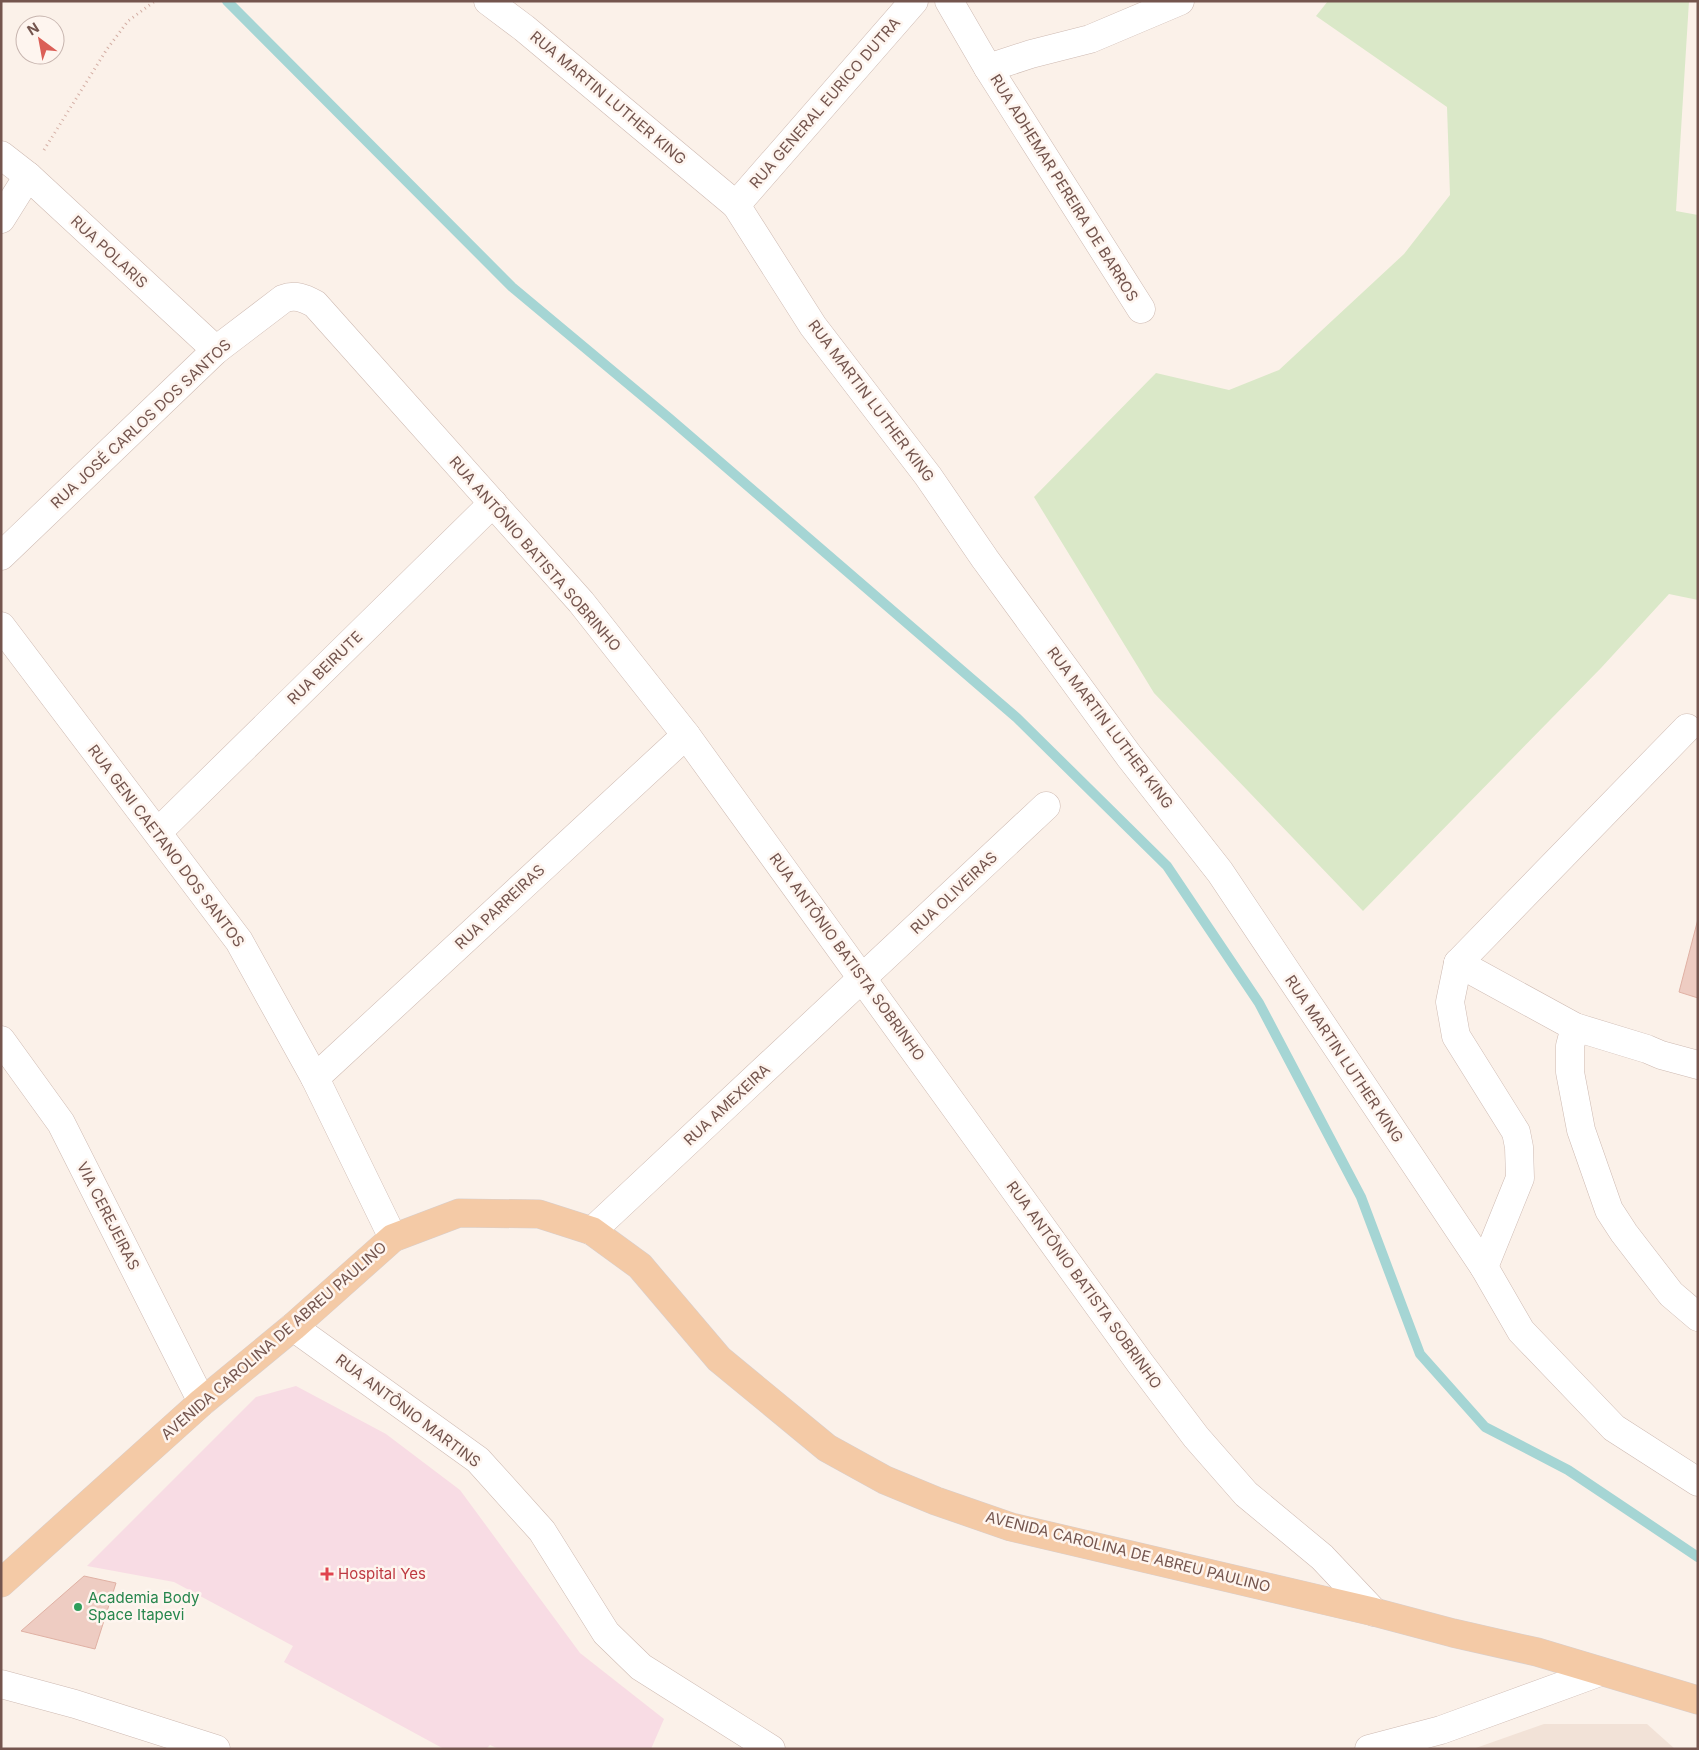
<svg xmlns="http://www.w3.org/2000/svg" width="1699" height="1750" viewBox="0 0 1699 1750" font-family="Inter,sans-serif">
	<rect width="100%" height="100%" fill="#fbf1e9"/>
	<!-- residential -->
	<polygon fill="#f2e2d7" points="1544,1724 1647,1724 1675,1749 1473,1749"/>
	<!-- medical -->
	<polygon fill="#f8dce4" points="296,1386 386,1434 460,1490 580,1653 664,1719 651,1749 499,1749 490,1745 486,1749 444,1749 284,1662 293,1646 174,1582 87,1566 256,1397"/>
	<!-- green -->
	<polygon fill="#dae8c8" points="1328,1 1689,1 1676,211 1698,215 1698,600 1669,594 1601,668 1363,911 1154,693 1034,497 1156,373 1229,390 1279,370 1404,254 1450,195 1447,107 1316,16"/>
	<g fill="none" stroke-linecap="round" stroke-linejoin="round">
		<!-- stream -->
		<polyline stroke="#a5d5d4" stroke-width="10" points="227,1 512,287 669,418 1017,718 1167,866 1259,1003 1361,1197 1420,1354 1485,1427 1568,1470 1698,1557"/>
	</g>
	<!-- building -->
	<g fill="#eeccc2" stroke="#e0b1a4">
		<polygon points="1698,919 1698,998 1679,992"/>
		<polygon points="84,1576 116,1583 95,1649 21,1631"/>
	</g>
	<g fill="none" stroke-linecap="round" stroke-linejoin="round">
		<defs>
			<g id="minor">
				<polyline points="488,1 524,28 736,205 813,326 928,476 985,559 1129,756 1220,872 1484,1267 1521,1331 1614,1428 1698,1482"/>
				<polyline points="949,1 988,68 1031,54 1090,39 1180,1"/>
				<polyline points="988,68 1141,309"/>
				<polyline points="1,155 28,176 216,350"/>
				<polyline points="736,205 914,1"/>
				<polyline points="1,219 28,176"/>
				<path d="M1 556 216 350 283 299C295 294 304 298 315 304L581 602 686 735 1140 1363 1196 1437 1246 1494 1322 1557 1374 1612"/>
				<polyline points="1,626 239,941 315,1078 393,1238"/>
				<polyline points="158,832 493,503"/>
				<polyline points="1458,963 1575,1027 1647,1049 1661,1055 1698,1065"/>
				<polyline points="1575,1027 1570,1046 1570,1072 1581,1130 1609,1210 1624,1233 1671,1294 1698,1317"/>
				<polyline points="1,1040 61,1123 202,1402"/>
				<polyline points="315,1078 686,735"/>
				<polyline points="592,1231 1046,806"/>
				<polyline points="1484,1267 1520,1178 1519,1147 1516,1132 1456,1036 1450,1002 1458,963 1687,728"/>
				<polyline points="293,1327 478,1460 542,1531 606,1633 641,1667 771,1749"/>
				<polyline points="1,1684 75,1704 216,1749"/>
				<polyline points="1369,1749 1441,1730 1600,1672"/>
			</g>
			<polyline id="major" points="1,1583 202,1402 293,1327 393,1238 459,1213 539,1214 592,1231 640,1266 719,1359 827,1448 885,1480 936,1501 1011,1527 1374,1612 1453,1633 1537,1652 1698,1700"/>
		</defs>
		<!-- minor casing -->
		<use href="#minor" stroke="#cebab2" stroke-width="29"/>
		<!-- major casing -->
		<use href="#major" stroke="#d8cfcd" stroke-width="29"/>
		<!-- path -->
		<polyline stroke="#d4afa5" stroke-width="3" stroke-dasharray="1 4" stroke-linecap="butt" points="44,150 107,49 128,21 155,1"/>
		<!-- minor -->
		<use href="#minor" stroke="#fff" stroke-width="28"/>
		<!-- major -->
		<use href="#major" stroke="#f4caa6" stroke-width="28"/>
	</g>
	<!-- markers -->
	<path fill="#e0444e" stroke="#fef5ef" stroke-width="2" d="M324.5 1566.5h5v5h5v5h-5v5h-5v-5h-5v-5h5z"/>
	<circle fill="#2e9e5b" stroke="#fef5ef" stroke-width="2" cx="78" cy="1607" r="5"/>
	<g text-anchor="middle" stroke-width="5" stroke-linejoin="round" paint-order="stroke">
		<!-- street labels -->
		<g font-size="15" fill="#74554e" stroke="#fef5ef">
			<text transform="translate(608 98) rotate(40)" y="5">RUA MARTIN LUTHER KING</text>
			<text transform="translate(825 103) rotate(-49)" y="5">RUA GENERAL EURICO DUTRA</text>
			<text transform="translate(1064 188) rotate(58)" y="5">RUA ADHEMAR PEREIRA DE BARROS</text>
			<text transform="translate(109 252) rotate(43)" y="5">RUA POLARIS</text>
			<text transform="translate(871 401) rotate(53)" y="5">RUA MARTIN LUTHER KING</text>
			<text transform="translate(141 424) rotate(-43)" y="5">RUA JOSÉ CARLOS DOS SANTOS</text>
			<text transform="translate(535 554) rotate(49)" y="5">RUA ANTÔNIO BATISTA SOBRINHO</text>
			<text transform="translate(325 668) rotate(-44)" y="5">RUA BEIRUTE</text>
			<text transform="translate(1110 728) rotate(53)" y="5">RUA MARTIN LUTHER KING</text>
			<text transform="translate(166 846) rotate(53)" y="5">RUA GENI CAETANO DOS SANTOS</text>
			<text transform="translate(954 893) rotate(-43)" y="5">RUA OLIVEIRAS</text>
			<text transform="translate(500 907) rotate(-43)" y="5">RUA PARREIRAS</text>
			<text transform="translate(847 957) rotate(54)" y="5">RUA ANTÔNIO BATISTA SOBRINHO</text>
			<text transform="translate(1344 1059) rotate(56)" y="5">RUA MARTIN LUTHER KING</text>
			<text transform="translate(727 1105) rotate(-43)" y="5">RUA AMEXEIRA</text>
			<text transform="translate(108 1216) rotate(63)" y="5">VIA CEREJEIRAS</text>
			<text transform="translate(1084 1285) rotate(54)" y="5">RUA ANTÔNIO BATISTA SOBRINHO</text>
			<text transform="translate(274 1341) rotate(-41)" y="5">AVENIDA CAROLINA DE ABREU PAULINO</text>
			<text transform="translate(408 1411) rotate(37)" y="5">RUA ANTÔNIO MARTINS</text>
			<text transform="translate(1128 1552) rotate(14)" y="5">AVENIDA CAROLINA DE ABREU PAULINO</text>
		</g>
		<!-- health labels -->
		<g font-size="15" fill="#be3a42" stroke="#fef5ef" text-anchor="start">
			<text x="338" y="1579">Hospital Yes</text>
		</g>
		<!-- leisure labels -->
		<g font-size="15" fill="#27864d" stroke="#fef5ef" text-anchor="start">
			<text x="88" y="1603">Academia Body<tspan x="88" dy="17">Space Itapevi</tspan></text>
		</g>
	</g>
	<!-- border -->
	<rect width="1699" height="1750" fill="none" stroke="#74554e" stroke-width="5"/>
	<!-- north arrow -->
	<g transform="translate(40 40) rotate(328)"><circle r="24" fill="#fef5ef" stroke="#c7b5af"/>
	<path d="M0-4L9 19L0 12L-9 19Z" fill="#db5f57"/>
	<text y="-8" font-size="14" font-weight="bold" text-anchor="middle" fill="#74554e">N</text>
	</g>
</svg>
